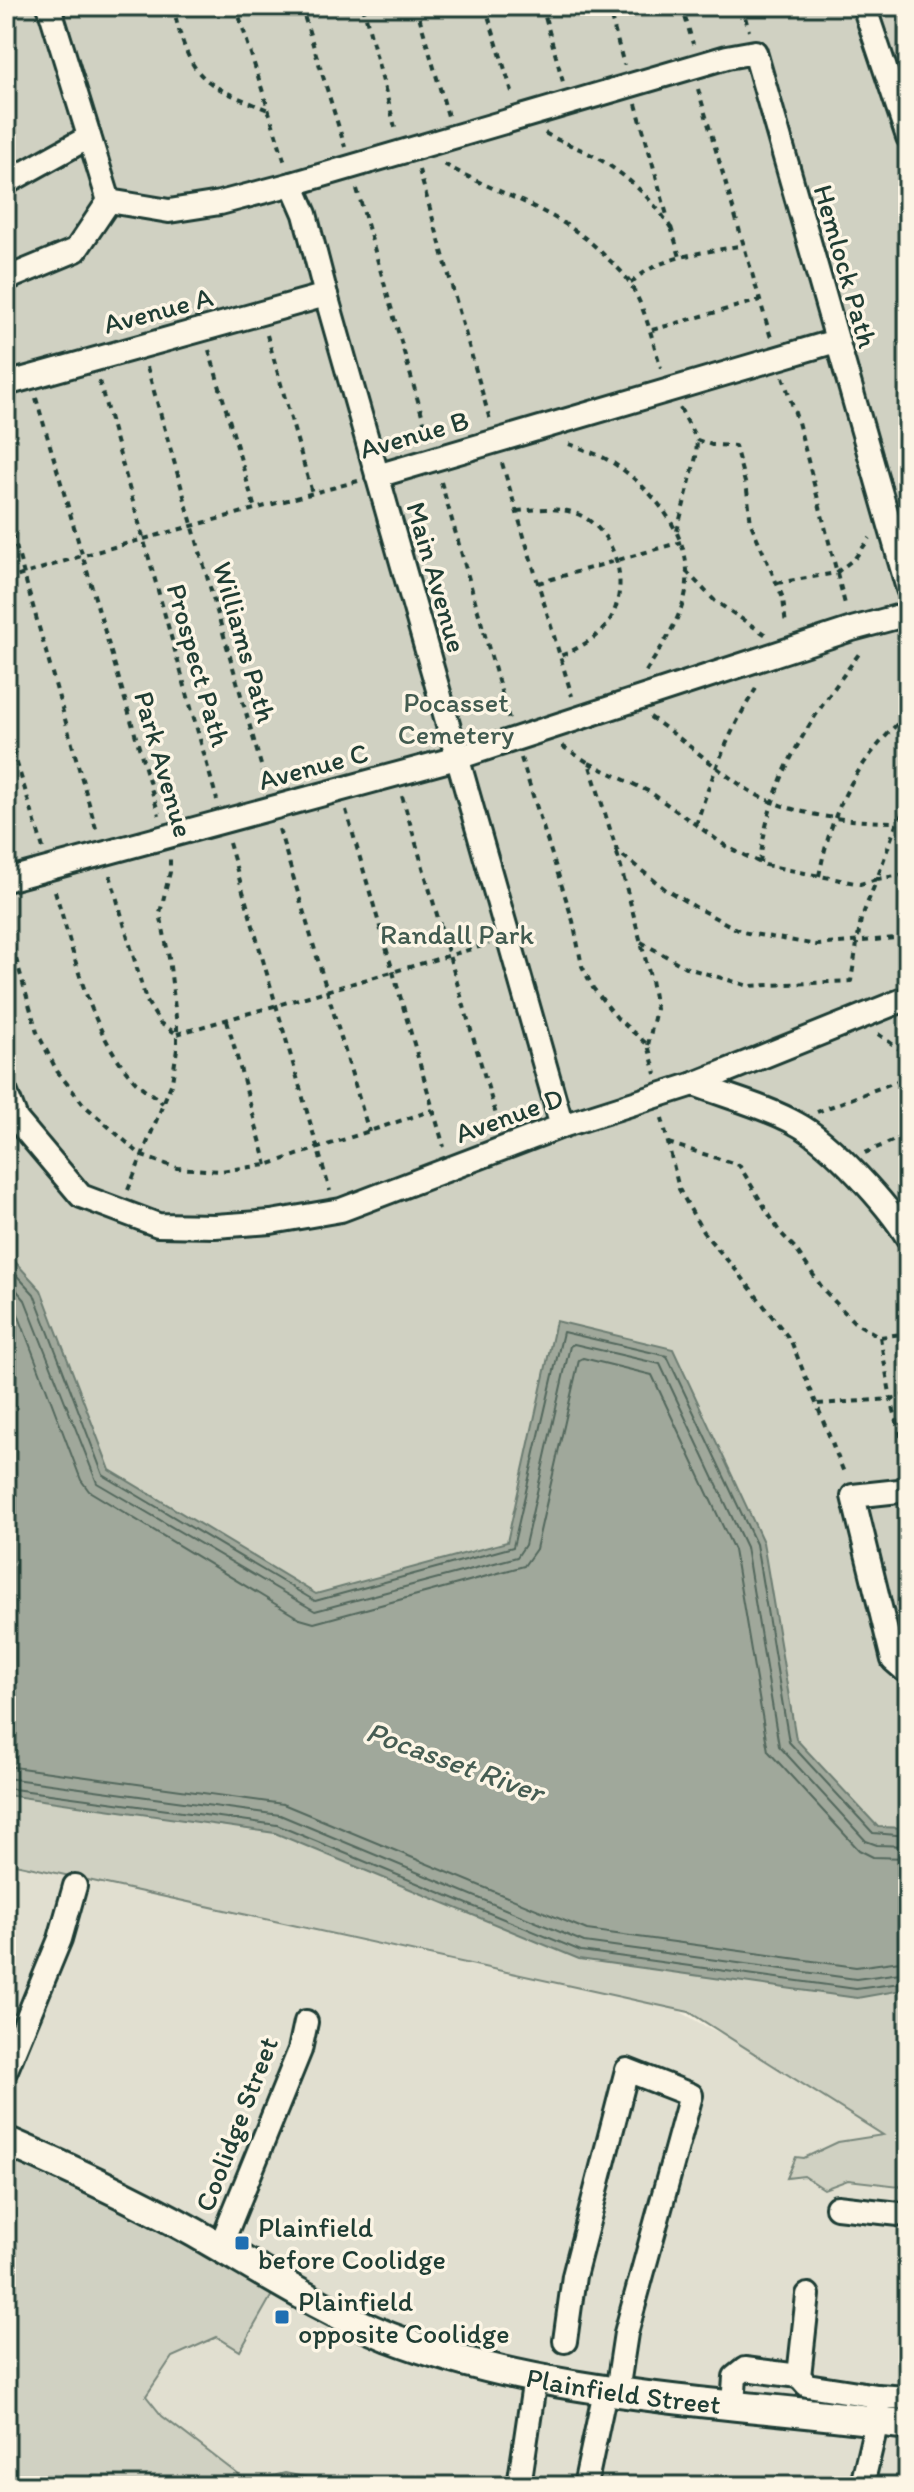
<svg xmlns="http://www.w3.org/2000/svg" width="914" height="2492" viewBox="0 0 914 2492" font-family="Itim,sans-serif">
	<rect width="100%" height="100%" fill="#f3eede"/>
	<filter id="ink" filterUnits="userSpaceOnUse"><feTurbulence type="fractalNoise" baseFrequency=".0125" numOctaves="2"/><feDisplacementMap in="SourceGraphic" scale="16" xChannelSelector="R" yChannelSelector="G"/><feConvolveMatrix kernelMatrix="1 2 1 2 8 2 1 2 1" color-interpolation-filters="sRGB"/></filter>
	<g filter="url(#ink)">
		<!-- built -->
		<polygon fill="#e1dfd0" points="6,1807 599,1964 705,2026 800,2071 902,2134 838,2142 804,2158 787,2177 804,2176 824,2189 848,2180 908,2187 908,2486 418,2486 418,2473 412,2486 348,2486 285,2473 248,2482 162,2416 145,2395 172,2357 217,2337 239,2350 6,2142"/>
		<!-- green -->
		<g fill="#d0d1c2" stroke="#78877b" stroke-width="2">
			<polygon points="6,6 908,6 908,2187 848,2180 824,2189 804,2176 787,2178 796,2157 804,2158 838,2142 883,2135 689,2012 6,1862"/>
			<polygon points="6,2142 277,2286 240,2351 217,2337 172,2357 146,2396 162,2416 248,2482 285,2473 348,2486 6,2486"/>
		</g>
		<!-- water -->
		<polygon fill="#a0a89b" stroke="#6c7d72" stroke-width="2" points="6,1252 41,1290 110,1470 316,1594 507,1542 556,1321 673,1349 763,1542 796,1739 878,1827 908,1828 908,1989 857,1998 579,1959 275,1833 6,1795"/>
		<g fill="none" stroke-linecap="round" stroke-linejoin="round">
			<!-- shore -->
			<g stroke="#53685d" stroke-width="2">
				<polyline points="6,1264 34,1294 103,1475 315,1601 513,1547 563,1332 667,1356 756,1544 789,1742 873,1833 908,1836"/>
				<polyline points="6,1278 25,1300 97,1483 315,1611 517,1557 525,1545 570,1346 574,1344 660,1364 746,1547 779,1746 866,1841 877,1845 908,1846"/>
				<polyline points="6,1296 15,1306 81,1480 89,1491 300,1619 314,1623 524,1566 536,1549 579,1360 583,1358 652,1375 734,1550 768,1751 859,1850 873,1857 908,1858"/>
				<polyline points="6,1766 283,1804 587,1930 856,1967 908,1960"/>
				<polyline points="6,1778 280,1815 584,1942 856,1979 908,1972"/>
				<polyline points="6,1788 277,1825 581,1951 856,1989 908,1982"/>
			</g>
			<defs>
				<g id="minor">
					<polyline points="49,6 109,201 169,211 220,203 292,184 727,57 755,52 908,589"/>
					<polyline points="864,6 908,137"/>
					<polyline points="6,183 89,137"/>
					<polyline points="292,184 305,214 326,295 562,1126"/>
					<polyline points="6,279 76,250 109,201"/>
					<polyline points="6,384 326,295"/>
					<polyline points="377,476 836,341"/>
					<polyline points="6,880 457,758 852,629 908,614"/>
					<path d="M694 1084C725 1096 770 1108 797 1124 831 1142 888 1205 908 1238"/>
					<polyline points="6,1093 16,1119 81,1196 158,1225 215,1226 271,1222 341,1210 562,1126 694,1084 908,998"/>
					<polyline points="908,1490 853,1496 893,1660 908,1673"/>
					<polyline points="6,2070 60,1939 75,1886"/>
					<polyline points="837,2207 908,2215"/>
					<polyline points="220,2247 300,2050 306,2022"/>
					<polyline points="808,2295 799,2376 807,2385 877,2396"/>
					<polyline points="565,2341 574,2276 627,2070 691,2095 626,2333 617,2392"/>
					<polyline points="733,2404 735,2377 745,2369 799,2376"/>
					<polyline points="519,2486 535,2378"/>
					<polyline points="585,2486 605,2391"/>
					<polyline points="867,2486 862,2485 877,2421 877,2396 908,2398"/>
				</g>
				<g id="major">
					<path id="s1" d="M6 2141C78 2172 150 2206 218 2246 273 2278 329 2313 389 2337 554 2400 735 2401 908 2425"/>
				</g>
			</defs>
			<!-- minor casing -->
			<use href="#minor" stroke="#1f3d34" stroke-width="28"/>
			<!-- major casing -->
			<use href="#major" stroke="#1f3d34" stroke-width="34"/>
			<!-- path -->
			<g stroke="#1f3d34" stroke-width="4" stroke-dasharray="6 6" stroke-linecap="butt">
				<path d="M173 6C190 80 201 83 268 110"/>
				<polyline points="236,6 285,163"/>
				<polyline points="301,6 345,147"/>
				<polyline points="363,6 396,131"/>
				<polyline points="416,6 448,116"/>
				<polyline points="485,6 513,95"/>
				<polyline points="542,6 563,82"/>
				<polyline points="608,6 624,65"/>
				<polyline points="682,6 693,44"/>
				<polyline points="742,6 749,31"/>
				<polyline points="698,89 771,338"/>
				<polyline points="636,104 668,219"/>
				<path d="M545 133C558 141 572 145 586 152 620 169 651 196 671 228"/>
				<path d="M444 164C502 197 561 209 608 259 617 267 627 276 632 287 647 313 652 340 661 368"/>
				<polyline points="419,170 490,420"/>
				<polyline points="357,189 429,439"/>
				<polyline points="671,227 680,257"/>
				<path d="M631 283C659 255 706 253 743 245"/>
				<polyline points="652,330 760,300"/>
				<polyline points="267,335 312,493"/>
				<polyline points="209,350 255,509"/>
				<polyline points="147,367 267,786"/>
				<polyline points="783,377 798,422 846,608"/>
				<polyline points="99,381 217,800"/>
				<polyline points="36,398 159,815"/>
				<polyline points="680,408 697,440 712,445 735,446 747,490 751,524 783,598 786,626"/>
				<path d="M569 444C586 450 604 456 619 467 659 495 697 545 685 596 678 624 660 649 645 673"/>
				<polyline points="502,463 572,696"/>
				<polyline points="441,482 509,719"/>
				<polyline points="6,511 97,832"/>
				<path d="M517 511C538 509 564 506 584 517 620 539 631 592 606 626 594 640 577 649 560 656"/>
				<polyline points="677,531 696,457 697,440"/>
				<polyline points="686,571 715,601 766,635"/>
				<polyline points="6,580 81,556 358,481"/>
				<polyline points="538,583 681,542"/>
				<polyline points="777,583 836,573 855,558 870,538"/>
				<path d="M650 717C683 739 712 766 745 788 786 815 848 822 896 822"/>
				<polyline points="6,728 43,848"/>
				<polyline points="562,746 589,763 617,851 665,889 697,908 742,932 817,945 908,937"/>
				<polyline points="521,758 573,921 582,966 593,988 618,1019 648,1045 656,1074"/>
				<polyline points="589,763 650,792 727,847 765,865 860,884 877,879 897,822 908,805"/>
				<polyline points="402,796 499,1125"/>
				<polyline points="346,810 444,1147"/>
				<path d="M696 825C712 775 730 728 759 684"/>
				<polyline points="279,829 369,1132"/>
				<polyline points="229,843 330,1191"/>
				<polyline points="617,853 651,980 656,1009 648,1045"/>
				<path d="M760 863C769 775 811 720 861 651"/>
				<polyline points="110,875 146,1000 160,1023 177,1034"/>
				<path d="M819 876C833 804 856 764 908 713"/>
				<path d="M55 891C75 955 89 1034 138 1084 146 1091 155 1096 163 1103"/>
				<polyline points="6,924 37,1032 57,1071 84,1105 142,1156 177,1168 220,1171 267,1165 433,1110"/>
				<polyline points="641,942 687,968 749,986 851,981 861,919 877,879 908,874"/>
				<polyline points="227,1021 267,1165"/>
				<polyline points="177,1034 489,944"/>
				<polyline points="878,1034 908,1055"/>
				<polyline points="817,1112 908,1077"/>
				<polyline points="662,1118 679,1189 703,1232 741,1276 791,1341 845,1475"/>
				<polyline points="668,1143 739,1165 779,1231 795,1248 823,1289 854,1322 880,1337 908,1333"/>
				<polyline points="865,1153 908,1134"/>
				<polyline points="128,1190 172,1082 177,1049 177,1026 169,958 160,913 170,872 170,858"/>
				<polyline points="880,1337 891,1399 908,1463"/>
				<polyline points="818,1404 891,1399 908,1394"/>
			</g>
			<!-- minor -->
			<use href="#minor" stroke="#fcf5e5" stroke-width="22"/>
			<!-- major -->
			<use href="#major" stroke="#fcf5e5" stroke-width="28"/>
		</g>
	</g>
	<!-- markers -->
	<g fill="#1f6fb2" stroke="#fcf5e5" stroke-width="3">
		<rect x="234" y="2235" width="16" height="16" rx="4"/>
		<rect x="274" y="2309" width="16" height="16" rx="4"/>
	</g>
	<g text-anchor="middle" stroke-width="7" stroke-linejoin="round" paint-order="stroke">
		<!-- street labels -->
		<g font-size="28" fill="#1f3d34" stroke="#fcf5e5">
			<text transform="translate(846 266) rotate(74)" y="10">Hemlock Path</text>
			<text transform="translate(158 310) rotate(-15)" y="10">Avenue A</text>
			<text transform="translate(414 434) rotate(-16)" y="10">Avenue B</text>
			<text transform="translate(437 577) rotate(74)" y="10">Main Avenue</text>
			<text transform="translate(245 642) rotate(74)" y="10">Williams Path</text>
			<text transform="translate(199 665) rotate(74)" y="10">Prospect Path</text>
			<text transform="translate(164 764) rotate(74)" y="10">Park Avenue</text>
			<text transform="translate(313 766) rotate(-15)" y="10">Avenue C</text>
			<text transform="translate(509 1115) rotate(-20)" y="10">Avenue D</text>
			<text transform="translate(236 2124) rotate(-69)" y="10">Coolidge Street</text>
			<text dy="10" stroke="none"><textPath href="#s1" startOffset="672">Plainfield Street</textPath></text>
		</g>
		<!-- park labels -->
		<g font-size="28" fill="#425b50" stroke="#fcf5e5">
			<text x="456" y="712">Pocasset<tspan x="456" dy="32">Cemetery</tspan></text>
			<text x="457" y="944">Randall Park</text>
		</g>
		<!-- poi labels -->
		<g font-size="28" fill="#1f3d34" stroke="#fcf5e5" text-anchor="start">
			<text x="258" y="2237">Plainfield<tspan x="258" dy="32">before Coolidge</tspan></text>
			<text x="298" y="2311">Plainfield<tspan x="298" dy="32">opposite Coolidge</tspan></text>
		</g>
		<!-- water labels -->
		<g font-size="30" font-style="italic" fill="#465d53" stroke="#fcf5e5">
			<text transform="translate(455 1762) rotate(20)" y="10">Pocasset River</text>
		</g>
	</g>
	<!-- margin -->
	<rect width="914" height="2492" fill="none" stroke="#fcf5e5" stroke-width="32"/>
	<rect x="16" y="16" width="882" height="2460" fill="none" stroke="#1f3d34" stroke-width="3" filter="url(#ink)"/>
</svg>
